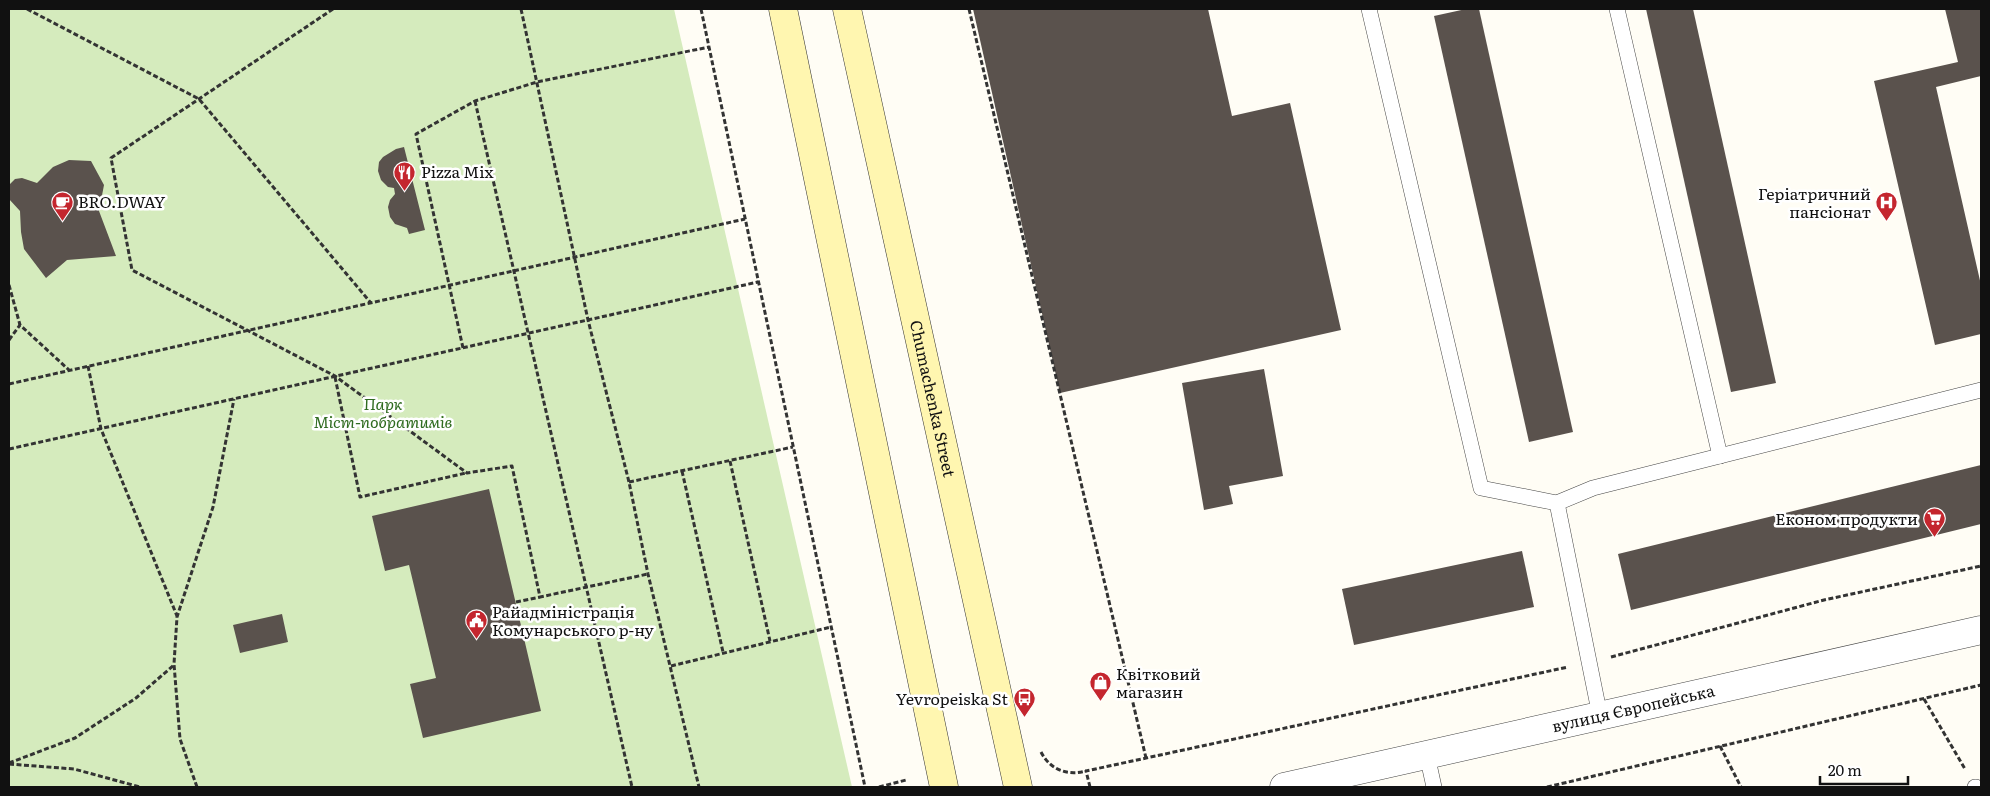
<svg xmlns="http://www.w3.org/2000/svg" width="1990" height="796" viewBox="0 0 1990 796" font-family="Literata,serif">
	<rect width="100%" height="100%" fill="#fffdf5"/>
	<!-- green -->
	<polygon fill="#d5ebbd" points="9,9 674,9 852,787 9,787"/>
	<!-- building -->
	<g fill="#5a524d">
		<polygon points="973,9 1208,9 1232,116 1290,103 1341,330 1060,393"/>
		<polygon points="1466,9 1479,9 1573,432 1529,442 1434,16"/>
		<polygon points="1646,9 1693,9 1776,383 1731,392"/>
		<polygon points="1945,9 1981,9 1981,76 1936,87 1981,285 1981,334 1935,345 1874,81 1958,62"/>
		<polygon points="404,147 425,230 409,234 407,228 395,224 390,217 388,207 390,200 395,194 394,188 388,187 381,180 378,171 379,162 383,157 396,149"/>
		<polygon points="69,160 91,161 104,185 99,211 116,256 67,260 46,278 24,249 21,232 20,211 9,199 9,185 15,179 22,178 37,183 53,167"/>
		<polygon points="1264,369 1283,476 1229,486 1233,504 1204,510 1182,383"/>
		<polygon points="1981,465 1981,524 1631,610 1618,554"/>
		<polygon points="489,489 541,711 423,738 410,684 436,678 409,565 385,571 372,516"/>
		<polygon points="1522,551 1534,607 1354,645 1342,589"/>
		<polygon points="282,614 288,642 240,653 233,625"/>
	</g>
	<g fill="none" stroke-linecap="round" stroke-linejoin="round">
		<defs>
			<g id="lane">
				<polyline points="1369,9 1481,488 1557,503"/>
				<polyline points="1617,9 1720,456"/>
				<polyline points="1600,716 1557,503 1593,488 1981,390"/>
				<polyline points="1427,755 1434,787"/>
				<polyline points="1975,787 1976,787"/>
			</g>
			<g id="street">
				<path id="s1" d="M1284 787 1981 630"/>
			</g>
			<g id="secondary">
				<polyline points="783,9 944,787"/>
				<path id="s2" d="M847 9 1018 787"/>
			</g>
		</defs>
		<!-- lane casing -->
		<use href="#lane" stroke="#444" stroke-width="16"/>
		<!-- street casing -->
		<use href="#street" stroke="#444" stroke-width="29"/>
		<!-- secondary casing -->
		<use href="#secondary" stroke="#333" stroke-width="29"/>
		<!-- path -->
		<g stroke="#333" stroke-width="3" stroke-dasharray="5 2.5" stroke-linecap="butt">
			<polyline points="27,9 199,99 371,303"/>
			<polyline points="333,9 111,158 132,270 335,376 467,473 512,466 540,597 648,574"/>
			<polyline points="521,9 588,320 629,482 648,574 699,787"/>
			<polyline points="701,9 865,787"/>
			<polyline points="969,9 1146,758"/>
			<polyline points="475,101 632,787"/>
			<polyline points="9,285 20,325 69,370"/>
			<polyline points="9,340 20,325"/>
			<polyline points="463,348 416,134 475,101 537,82 709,47"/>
			<polyline points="88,366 101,429 177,616"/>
			<polyline points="335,377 360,497 466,473"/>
			<polyline points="9,384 745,219"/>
			<polyline points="9,449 758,282"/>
			<polyline points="730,461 770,641"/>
			<polyline points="682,471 723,652"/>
			<polyline points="629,482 793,447"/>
			<polyline points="516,602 540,597"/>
			<polyline points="1611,657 1824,600 1981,566"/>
			<polyline points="671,666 831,627"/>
			<polyline points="1924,699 1965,769"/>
			<polyline points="1720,746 1741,787"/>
			<path d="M1041 752C1050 770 1068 776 1086 771"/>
			<polyline points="9,763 75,738 136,698 174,665"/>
			<polyline points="9,764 74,769 140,787"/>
			<polyline points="197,787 180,739 174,664 177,617 213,507 234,399"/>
			<polyline points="879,787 906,780"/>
			<polyline points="1090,787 1086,771 1568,667"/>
			<polyline points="1547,787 1981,685"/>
		</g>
		<!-- lane -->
		<use href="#lane" stroke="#fff" stroke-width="15"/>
		<!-- street -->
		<use href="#street" stroke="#fff" stroke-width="28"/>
		<!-- secondary -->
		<use href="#secondary" stroke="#fff6b0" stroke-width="28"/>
	</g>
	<!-- icons -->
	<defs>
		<symbol id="restaurant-pin" viewBox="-11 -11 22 30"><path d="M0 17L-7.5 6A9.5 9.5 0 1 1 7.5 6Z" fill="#c4262e" stroke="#fff"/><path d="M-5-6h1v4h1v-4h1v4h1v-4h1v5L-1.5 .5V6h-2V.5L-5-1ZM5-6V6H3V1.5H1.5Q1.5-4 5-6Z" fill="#fff"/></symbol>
		<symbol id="cafe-pin" viewBox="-11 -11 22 30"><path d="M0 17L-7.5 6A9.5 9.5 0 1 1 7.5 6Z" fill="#c4262e" stroke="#fff"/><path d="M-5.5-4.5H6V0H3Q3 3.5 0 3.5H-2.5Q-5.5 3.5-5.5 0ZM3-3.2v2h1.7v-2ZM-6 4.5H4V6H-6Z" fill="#fff"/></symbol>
		<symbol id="hospital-pin" viewBox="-11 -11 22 30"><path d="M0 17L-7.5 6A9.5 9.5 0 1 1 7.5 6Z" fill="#c4262e" stroke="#fff"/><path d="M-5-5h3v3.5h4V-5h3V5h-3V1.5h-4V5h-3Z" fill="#fff"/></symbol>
		<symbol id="supermarket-pin" viewBox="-11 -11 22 30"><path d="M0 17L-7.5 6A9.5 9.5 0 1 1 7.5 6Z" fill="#c4262e" stroke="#fff"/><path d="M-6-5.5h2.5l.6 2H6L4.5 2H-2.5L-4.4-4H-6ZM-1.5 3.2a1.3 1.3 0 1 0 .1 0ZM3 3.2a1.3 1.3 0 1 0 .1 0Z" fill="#fff"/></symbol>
		<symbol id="civic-pin" viewBox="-11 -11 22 30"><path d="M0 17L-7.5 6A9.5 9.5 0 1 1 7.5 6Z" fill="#c4262e" stroke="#fff"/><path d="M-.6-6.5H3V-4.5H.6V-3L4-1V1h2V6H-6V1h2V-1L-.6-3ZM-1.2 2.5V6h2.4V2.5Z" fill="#fff"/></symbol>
		<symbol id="shop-pin" viewBox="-11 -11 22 30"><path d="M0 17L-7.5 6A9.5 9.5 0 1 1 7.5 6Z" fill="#c4262e" stroke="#fff"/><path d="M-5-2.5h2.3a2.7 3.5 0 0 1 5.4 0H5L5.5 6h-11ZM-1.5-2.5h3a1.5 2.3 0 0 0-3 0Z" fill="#fff"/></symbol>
		<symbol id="bus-pin" viewBox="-11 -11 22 30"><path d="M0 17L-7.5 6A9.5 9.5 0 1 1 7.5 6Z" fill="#c4262e" stroke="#fff"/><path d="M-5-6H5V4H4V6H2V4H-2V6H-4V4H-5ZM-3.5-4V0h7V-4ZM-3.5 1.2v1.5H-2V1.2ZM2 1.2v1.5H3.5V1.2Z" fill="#fff"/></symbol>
	</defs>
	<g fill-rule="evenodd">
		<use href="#restaurant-pin" x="392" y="160" width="25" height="34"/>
		<use href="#cafe-pin" x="50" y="190" width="25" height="34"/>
		<use href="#hospital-pin" x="1874" y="190" width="25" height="34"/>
		<use href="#supermarket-pin" x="1922" y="506" width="25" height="34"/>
		<use href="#civic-pin" x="464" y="608" width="25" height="34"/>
		<use href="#shop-pin" x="1088" y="670" width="25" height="34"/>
		<use href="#bus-pin" x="1012" y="686" width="25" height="34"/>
	</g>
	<g text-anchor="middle" stroke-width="5" stroke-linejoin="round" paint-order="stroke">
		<!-- poi labels -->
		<g font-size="16" fill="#111" stroke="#fff" text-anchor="start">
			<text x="421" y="178">Pizza Mix</text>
			<text x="1871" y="200" text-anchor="end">Геріатричний<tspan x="1871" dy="18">пансіонат</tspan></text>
			<text x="78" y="208">BRO.DWAY</text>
			<text x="1918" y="525" text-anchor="end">Економ продукти</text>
			<text x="492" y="618">Райадміністрація<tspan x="492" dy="18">Комунарського р-ну</tspan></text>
			<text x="1116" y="680">Квітковий<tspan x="1116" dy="18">магазин</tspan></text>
			<text x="1008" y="705" text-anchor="end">Yevropeiska St</text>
		</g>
		<!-- street labels -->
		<g font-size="16" fill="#111" stroke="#fff">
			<text dy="6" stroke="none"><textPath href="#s2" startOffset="399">Chumachenka Street</textPath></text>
			<text dy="6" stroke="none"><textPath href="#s1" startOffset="358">вулиця Європейська</textPath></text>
		</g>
		<!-- park labels -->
		<g font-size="16" font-style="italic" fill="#2f6b1f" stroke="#fff">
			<text x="383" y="410">Парк<tspan x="383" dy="18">Міст-побратимів</tspan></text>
		</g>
	</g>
	<!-- border -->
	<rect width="1990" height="796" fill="none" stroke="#111111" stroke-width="20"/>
	<!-- scale -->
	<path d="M1820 776v8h88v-8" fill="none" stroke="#111111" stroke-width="2.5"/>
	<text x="1828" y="776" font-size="15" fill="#111111" stroke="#ffffff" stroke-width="4" paint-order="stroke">20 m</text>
</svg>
